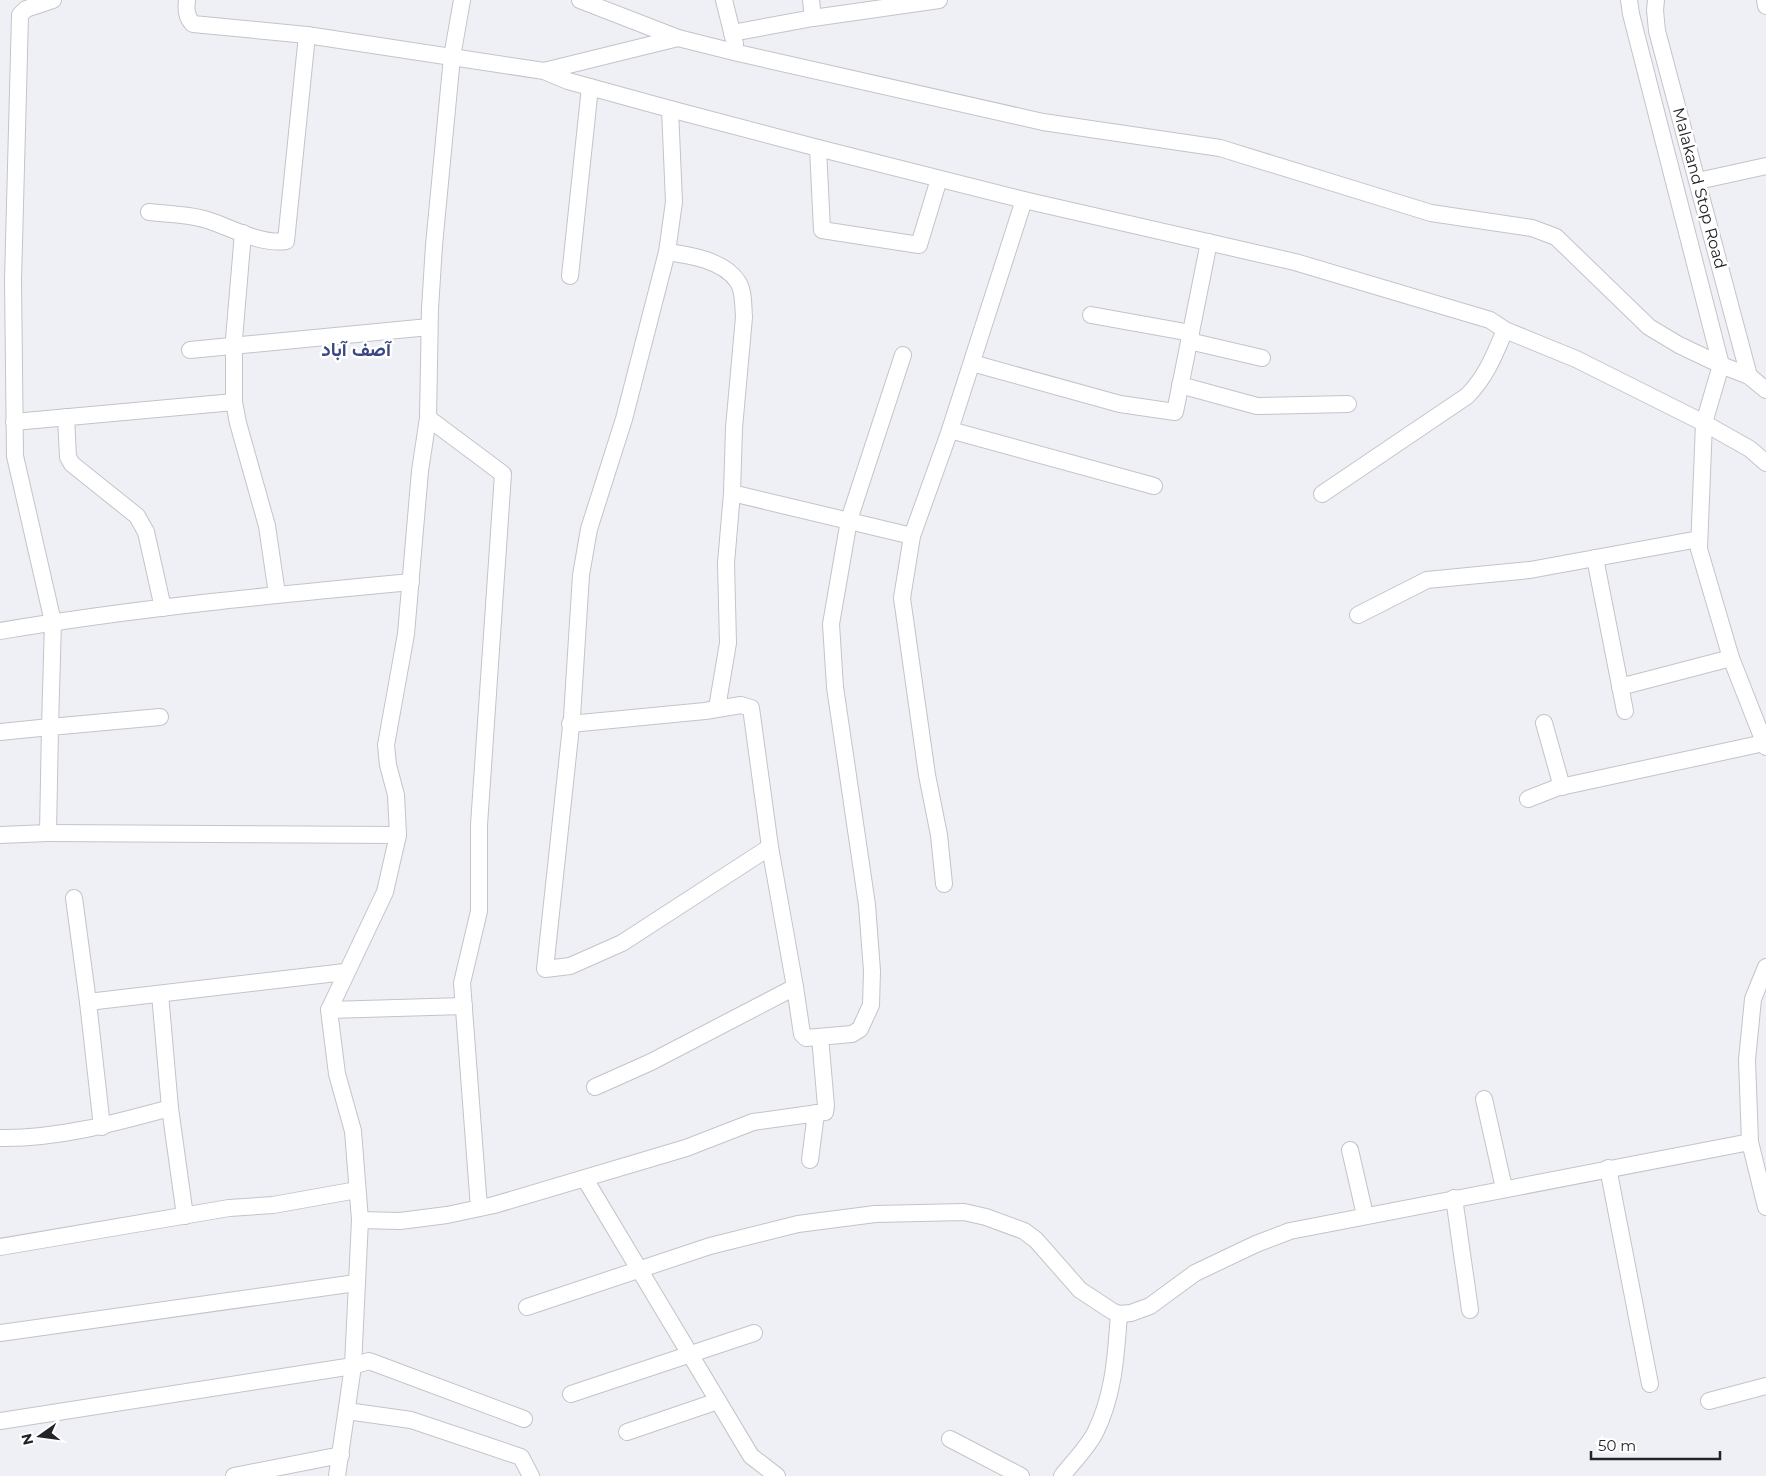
<svg xmlns="http://www.w3.org/2000/svg" width="1766" height="1476" viewBox="0 0 1766 1476" font-family="Montserrat,Vazirmatn,sans-serif">
	<rect width="100%" height="100%" fill="#eff0f6"/>
	<g fill="none" stroke-linecap="round" stroke-linejoin="round">
		<defs>
			<g id="minor">
				<path d="M187 0C186 9 186 17 193 24L307 35 544 71 678 38"/>
				<polyline points="580,0 678,38 738,53 1043,122 1220,148 1431,213 1532,228 1556,237 1649,327 1679,345 1721,365 1704,423 1699,549 1731,658 1766,747"/>
				<polyline points="724,0 735,44"/>
				<polyline points="811,0 813,18"/>
				<polyline points="1629,0 1631,14 1721,365 1749,376 1766,390"/>
				<polyline points="1656,0 1655,10 1657,31 1749,376"/>
				<polyline points="1765,0 1766,6"/>
				<polyline points="732,33 813,18 939,0"/>
				<polyline points="544,71 568,81 670,109 818,148 1024,200 1295,262 1490,320 1505,330 1576,359 1704,423 1750,449 1766,463"/>
				<polyline points="818,148 822,230 919,245 939,179"/>
				<polyline points="1698,181 1766,166"/>
				<path d="M149 212C167 214 187 214 204 219 229 226 259 245 286 241L307 35"/>
				<polyline points="243,233 234,339 234,402 238,423 267,526 277,594"/>
				<path d="M667 252C689 255 724 260 738 282 744 291 743 306 744 317L734 428 732 493 726 563 728 643 717 708"/>
				<polyline points="570,276 590,87"/>
				<polyline points="1091,315 1191,333"/>
				<polyline points="1189,341 1262,358"/>
				<polyline points="190,350 429,327"/>
				<polyline points="972,363 1120,404 1175,412 1209,242"/>
				<polyline points="1180,385 1257,406 1348,404"/>
				<polyline points="66,417 68,457 72,464 137,516 146,532 163,608"/>
				<polyline points="428,418 503,474 479,825 479,911 462,983 479,1208"/>
				<polyline points="14,422 234,402"/>
				<polyline points="950,430 1154,486"/>
				<polyline points="732,493 912,536"/>
				<path d="M1322 494 1467 396C1486 377 1495 354 1505 330"/>
				<polyline points="1595,558 1625,711"/>
				<polyline points="1358,615 1427,580 1530,570 1699,539"/>
				<path d="M0 631C136 608 273 595 411 582"/>
				<polyline points="1620,687 1731,658"/>
				<polyline points="1544,723 1562,787"/>
				<polyline points="570,724 705,711 741,705 751,708 770,847"/>
				<polyline points="0,732 50,727 53,622 15,456 13,280 20,15 26,9 53,0"/>
				<polyline points="1528,799 1556,788 1764,743"/>
				<polyline points="48,833 398,835"/>
				<polyline points="0,835 48,833 50,727 160,717"/>
				<polyline points="944,884 939,835 927,775 902,598 912,536 949,433 1024,200"/>
				<polyline points="74,898 88,1002 345,972"/>
				<polyline points="1766,967 1753,999 1747,1060 1750,1142 1766,1207"/>
				<polyline points="795,987 802,1034 806,1038 852,1034 860,1029 871,1005 872,971 867,905 835,687 831,624 849,520 903,355"/>
				<polyline points="160,994 170,1108 185,1216"/>
				<polyline points="88,1002 102,1127"/>
				<polyline points="329,1010 464,1006"/>
				<polyline points="595,1087 651,1062 795,987 770,847 622,943 570,966 545,969 572,717 581,575 589,529 624,419 667,252 674,202 670,109"/>
				<polyline points="1484,1099 1504,1188"/>
				<path d="M0 1138C58 1139 115 1123 170 1108"/>
				<polyline points="1350,1150 1365,1215"/>
				<polyline points="810,1160 816,1113"/>
				<polyline points="1608,1168 1650,1384"/>
				<polyline points="585,1179 751,1456 777,1476"/>
				<polyline points="1454,1198 1470,1310"/>
				<polyline points="360,1220 400,1221 447,1215 494,1205 686,1148 753,1122 825,1112 826,1106 820,1037"/>
				<polyline points="0,1247 229,1208 273,1205 357,1190"/>
				<polyline points="527,1307 710,1246 798,1224 875,1214 964,1212 986,1217 1024,1231 1036,1240 1080,1290 1112,1311 1119,1314 1131,1313 1150,1306 1195,1273 1256,1244 1290,1231 1750,1142"/>
				<polyline points="0,1333 356,1283"/>
				<polyline points="571,1394 754,1333"/>
				<polyline points="1709,1401 1766,1386"/>
				<polyline points="347,1411 411,1420 521,1457 531,1476"/>
				<polyline points="0,1421 353,1366 369,1361 524,1419"/>
				<polyline points="627,1432 718,1401"/>
				<polyline points="950,1439 1021,1476"/>
				<polyline points="234,1476 341,1455"/>
				<polyline points="337,1476 353,1366 360,1220 353,1131 337,1074 329,1010 385,892 398,835 396,795 388,765 386,745 406,634 420,471 428,418 430,309 434,245 452,57 462,0"/>
				<path d="M1062 1476C1073 1462 1087 1448 1095 1433 1114 1395 1116 1355 1119 1314"/>
			</g>
		</defs>
		<!-- minor casing -->
		<use href="#minor" stroke="#c3c4ca" stroke-width="18"/>
		<!-- minor -->
		<use href="#minor" stroke="#fff" stroke-width="16"/>
	</g>
	<g text-anchor="middle" stroke-width="5" stroke-linejoin="round" paint-order="stroke">
		<!-- street labels -->
		<g font-size="16" fill="#242426" stroke="#fff">
			<text transform="translate(1700 188) rotate(75)" y="6">Malakand Stop Road</text>
		</g>
		<!-- quarter labels -->
		<g font-size="19" font-weight="bold" fill="#3b4782" stroke="#fff">
			<text x="356" y="356">آصف آباد</text>
		</g>
	</g>
	<!-- north arrow -->
	<g transform="translate(40 1436) rotate(256)" stroke="#ffffff" stroke-width="4" paint-order="stroke">
	<path d="M0-4L9 19L0 12L-9 19Z" fill="#242426"/>
	<text y="-8" font-size="14" font-weight="bold" text-anchor="middle" fill="#242426">N</text>
	</g>
	<!-- scale -->
	<path d="M1591 1451v8h129v-8" fill="none" stroke="#242426" stroke-width="2.5"/>
	<text x="1598" y="1451" font-size="15" fill="#242426" stroke="#ffffff" stroke-width="4" paint-order="stroke">50 m</text>
</svg>
